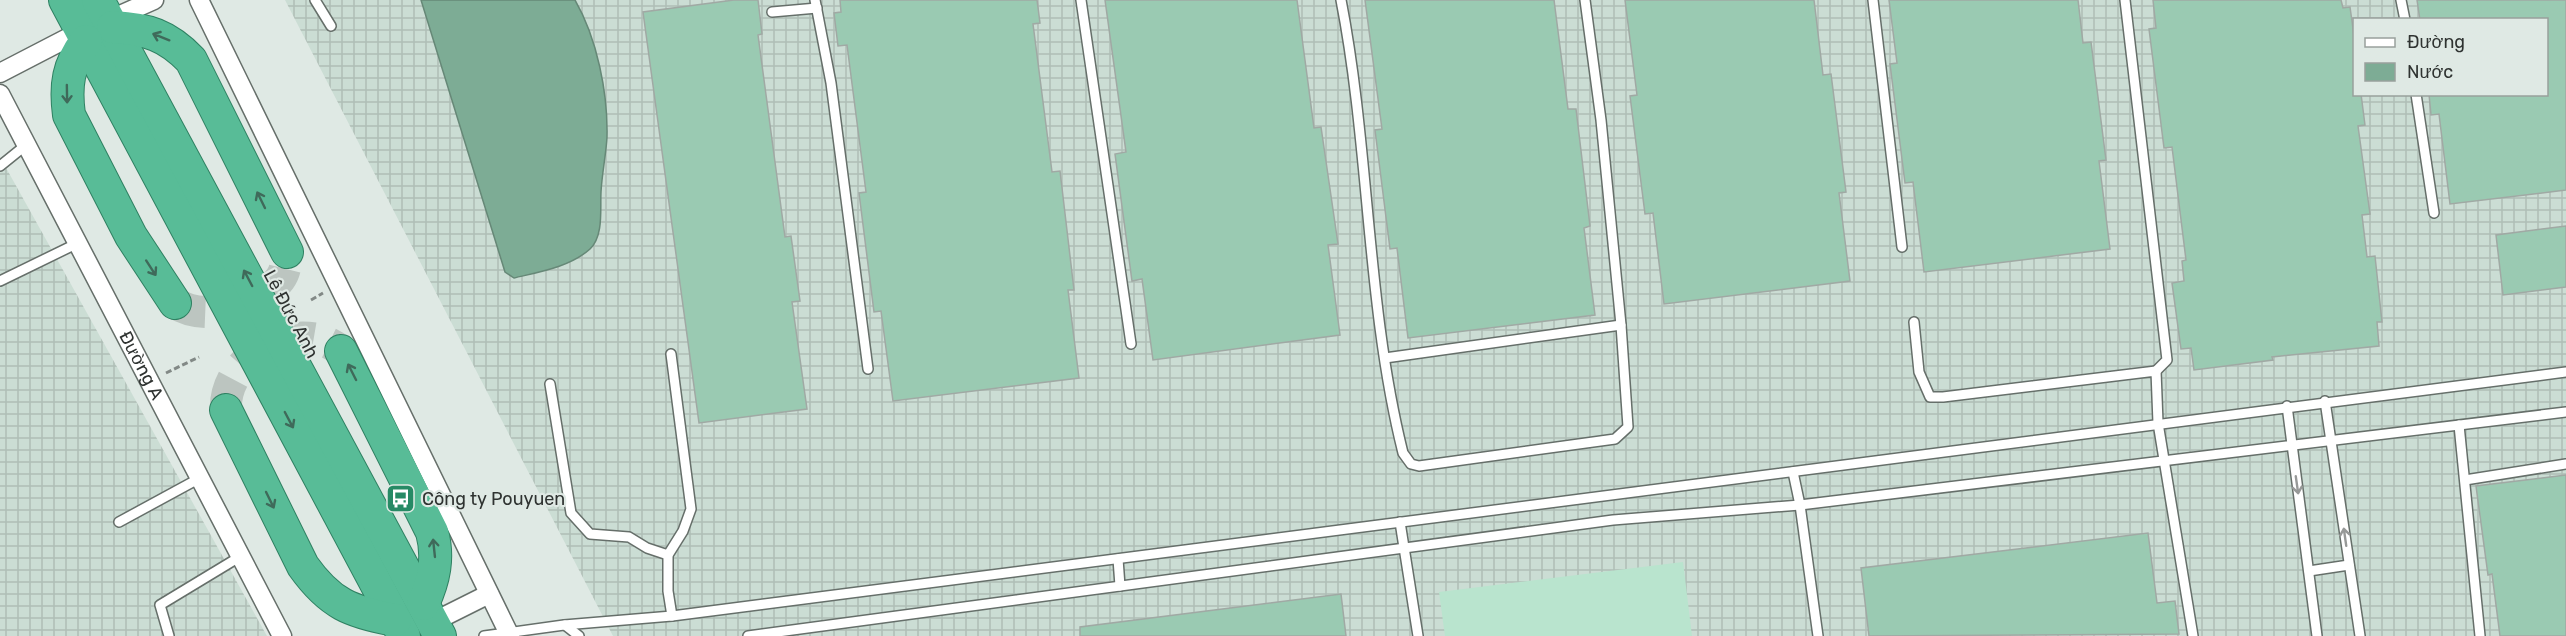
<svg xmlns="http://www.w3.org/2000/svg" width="2566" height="636" viewBox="0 0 2566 636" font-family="Rubik,sans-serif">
	<defs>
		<pattern id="industrial-grid" width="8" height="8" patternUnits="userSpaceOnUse" patternTransform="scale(1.5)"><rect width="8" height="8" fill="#cbddd4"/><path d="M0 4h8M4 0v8" fill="none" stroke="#afbeb6"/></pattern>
	</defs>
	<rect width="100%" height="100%" fill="#dfe9e4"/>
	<!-- industrial -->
	<g fill="url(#industrial-grid)" fill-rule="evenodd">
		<path d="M285 0H2566V636H613ZM2354 20H2546V94H2354Z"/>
		<polygon points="0,157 267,636 0,636"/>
	</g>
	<!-- grass -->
	<polygon fill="#b9e4ce" points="1683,562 1692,636 1445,636 1439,592"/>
	<!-- water -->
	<path fill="#7dac95" stroke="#687" stroke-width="1.5" d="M421 0H575C597 38 608 93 607 137 606 155 602 173 601 192 600 208 604 236 590 249 570 267 539 272 514 278L505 272Z"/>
	<!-- building -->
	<g fill="#9acab2" stroke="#a0a9a4" stroke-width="1.5">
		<polygon points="734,0 758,0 762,34 758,35 785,237 791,236 800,301 792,302 807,409 699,423 643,12"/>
		<polygon points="840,0 1037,0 1040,23 1033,24 1052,172 1060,171 1074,290 1068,290 1079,378 893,401 881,311 874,312 859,193 866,192 847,45 838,46 834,13 841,12"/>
		<polygon points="1105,0 1297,0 1314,128 1321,127 1338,244 1328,245 1340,335 1153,360 1142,279 1132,281 1115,154 1126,152"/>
		<polygon points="1365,0 1554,0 1568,109 1576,109 1590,226 1584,228 1595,315 1408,338 1397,248 1390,249 1375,130 1382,129"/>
		<polygon points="1625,0 1814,0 1823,75 1831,74 1846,192 1839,193 1850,281 1664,304 1653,213 1645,214 1630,96 1637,95"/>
		<polygon points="1889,0 2078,0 2083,43 2091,42 2106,160 2099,161 2110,249 1924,272 1913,182 1905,183 1890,64 1897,63"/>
		<polygon points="2153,0 2341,0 2343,8 2350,7 2355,43 2355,94 2361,94 2365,125 2358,126 2370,214 2362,215 2367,257 2375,256 2382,322 2377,322 2379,346 2272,357 2273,360 2194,370 2191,348 2181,349 2172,283 2184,281 2182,261 2186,260 2172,147 2164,148 2149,29 2156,28"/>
		<polygon points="2417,0 2566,0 2566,190 2450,204 2439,114 2431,115 2429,94 2547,94 2547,20 2420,20"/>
		<polygon points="2566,226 2566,287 2503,295 2496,235"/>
		<polygon points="2566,475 2566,636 2500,636 2492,574 2488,575 2476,486"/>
		<polygon points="2148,533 2157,603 2175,601 2179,634 1869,636 1861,568"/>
		<polygon points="1341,594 1346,636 1080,636 1080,627"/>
	</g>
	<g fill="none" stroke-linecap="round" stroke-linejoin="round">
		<!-- trunk-tunnel -->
		<g stroke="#bcc5c0" stroke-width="32" stroke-dasharray="32 16" stroke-linecap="butt">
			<path d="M175 303C205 323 258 308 280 279 286 271 286 261 287 252"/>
			<path d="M226 410C223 356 299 315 341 351"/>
		</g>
		<defs>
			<g id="service">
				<polyline points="315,0 331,26"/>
				<polyline points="815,0 831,83 868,369"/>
				<polyline points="1081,0 1131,344"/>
				<path d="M1341 0C1370 149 1366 305 1403 453L1411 464 1419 466 1615 439 1628 427 1621 325 1601 120 1585 0"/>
				<polyline points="1873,0 1902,247"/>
				<polyline points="2125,0 2167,360 2156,371"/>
				<polyline points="2401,0 2405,20"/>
				<polyline points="772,12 817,8"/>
				<polyline points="2416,94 2434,213"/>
				<polyline points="0,166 26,145"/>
				<polyline points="0,281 78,243"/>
				<polyline points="1914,322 1919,372 1930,397 1943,397 2156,371 2158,423 2193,636"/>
				<polyline points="671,354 691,509 683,531 668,555 668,591 672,616"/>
				<polyline points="1385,358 1621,325"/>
				<polyline points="550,384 571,513 590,534 629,537 647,548 668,555"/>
				<polyline points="2325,401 2360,636"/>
				<polyline points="2287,406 2317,636"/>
				<polyline points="2459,425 2480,636"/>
				<polyline points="1793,472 1800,505 1818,636"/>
				<polyline points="2465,480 2566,464"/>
				<polyline points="119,522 200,478"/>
				<polyline points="1400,522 1418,636"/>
				<polyline points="1118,559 1120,586"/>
				<polyline points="2309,571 2349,565"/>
				<polyline points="565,625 579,636"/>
				<polyline points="169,636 160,605 241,556"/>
				<polyline points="484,636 564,625 672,616 2566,372"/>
				<polyline points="748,636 1613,520 1800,505 2566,412"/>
			</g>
			<g id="minor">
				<polyline points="199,0 510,636"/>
				<polyline points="109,20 154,0"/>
				<polyline points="0,73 81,31"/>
				<path id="s1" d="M0 94 282 636"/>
				<polyline points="433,622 489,594"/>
			</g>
			<g id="trunk">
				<polyline points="65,0 404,636"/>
				<polyline points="98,0 440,636"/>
				<path d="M113 27C147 29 167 35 191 60L287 252"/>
				<path d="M86 41C68 65 65 85 69 115L131 236 175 303"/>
				<path d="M341 351 432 532C439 558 434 580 423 604"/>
				<path d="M226 410 303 566C330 604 351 612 395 620"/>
			</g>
		</defs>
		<!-- service casing -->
		<use href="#service" stroke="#666f6a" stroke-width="12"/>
		<!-- minor casing -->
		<use href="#minor" stroke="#666f6a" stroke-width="21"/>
		<!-- trunk casing -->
		<use href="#trunk" stroke="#2f8162" stroke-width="34"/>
		<!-- path -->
		<g stroke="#828986" stroke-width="3" stroke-dasharray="6 3" stroke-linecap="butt">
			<polyline points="311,300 323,293"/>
			<polyline points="166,373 199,357"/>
		</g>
		<!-- service -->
		<use href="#service" stroke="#fff" stroke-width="9"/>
		<!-- minor -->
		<use href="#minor" stroke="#fff" stroke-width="18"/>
		<!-- trunk -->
		<use href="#trunk" stroke="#58bc97" stroke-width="32"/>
	</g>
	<!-- one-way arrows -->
	<defs><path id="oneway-shaft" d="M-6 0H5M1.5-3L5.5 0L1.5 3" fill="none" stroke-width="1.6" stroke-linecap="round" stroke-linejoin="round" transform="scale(1.5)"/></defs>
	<g stroke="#3f6a5a">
		<use href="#oneway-shaft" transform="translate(161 37) rotate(-158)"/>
		<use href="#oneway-shaft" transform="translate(67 94) rotate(89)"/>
		<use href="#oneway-shaft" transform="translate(261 200) rotate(-116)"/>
		<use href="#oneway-shaft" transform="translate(151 268) rotate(57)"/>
		<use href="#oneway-shaft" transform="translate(248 278) rotate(-118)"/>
		<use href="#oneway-shaft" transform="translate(352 372) rotate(-117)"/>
		<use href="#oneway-shaft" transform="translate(289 420) rotate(62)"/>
		<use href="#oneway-shaft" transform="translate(270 500) rotate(64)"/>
		<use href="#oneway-shaft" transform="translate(434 548) rotate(-96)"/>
	</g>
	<g stroke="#979998">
		<use href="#oneway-shaft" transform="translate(2297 485) rotate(82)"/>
		<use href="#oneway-shaft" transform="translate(2345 537) rotate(-98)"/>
	</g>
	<!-- icons -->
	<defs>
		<symbol id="bus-square" viewBox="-11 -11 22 22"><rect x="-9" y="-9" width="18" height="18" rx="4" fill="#278a65" stroke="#dfe9e4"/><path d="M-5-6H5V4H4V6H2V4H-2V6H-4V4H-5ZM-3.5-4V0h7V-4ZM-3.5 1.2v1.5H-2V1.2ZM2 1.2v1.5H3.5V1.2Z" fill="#fff"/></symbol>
	</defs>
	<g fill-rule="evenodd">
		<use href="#bus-square" x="384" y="482" width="33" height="33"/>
	</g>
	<g text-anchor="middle" stroke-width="4.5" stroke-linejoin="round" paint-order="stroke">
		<!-- street labels -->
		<g font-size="18" fill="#2f3331" stroke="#dfe9e4">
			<text transform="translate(291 314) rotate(62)" y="6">Lê Đức Anh</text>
			<text dy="6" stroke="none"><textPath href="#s1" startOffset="306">Đường A</textPath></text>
		</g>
		<!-- poi labels -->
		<g font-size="18" fill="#2f3331" stroke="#dfe9e4" text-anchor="start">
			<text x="422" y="505">Công ty Pouyuen</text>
		</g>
	</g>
	<!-- legend -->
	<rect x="2353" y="18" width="195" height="78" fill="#dfe9e4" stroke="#99a09c" stroke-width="1.5"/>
	<rect x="2365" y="38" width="30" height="9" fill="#ffffff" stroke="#99a09c" stroke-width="1.5"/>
	<text x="2407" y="48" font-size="18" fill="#2f3331">Đường</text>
	<rect x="2365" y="63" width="30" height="18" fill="#7dac95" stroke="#99a09c" stroke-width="1.5"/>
	<text x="2407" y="78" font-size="18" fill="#2f3331">Nước</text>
</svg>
